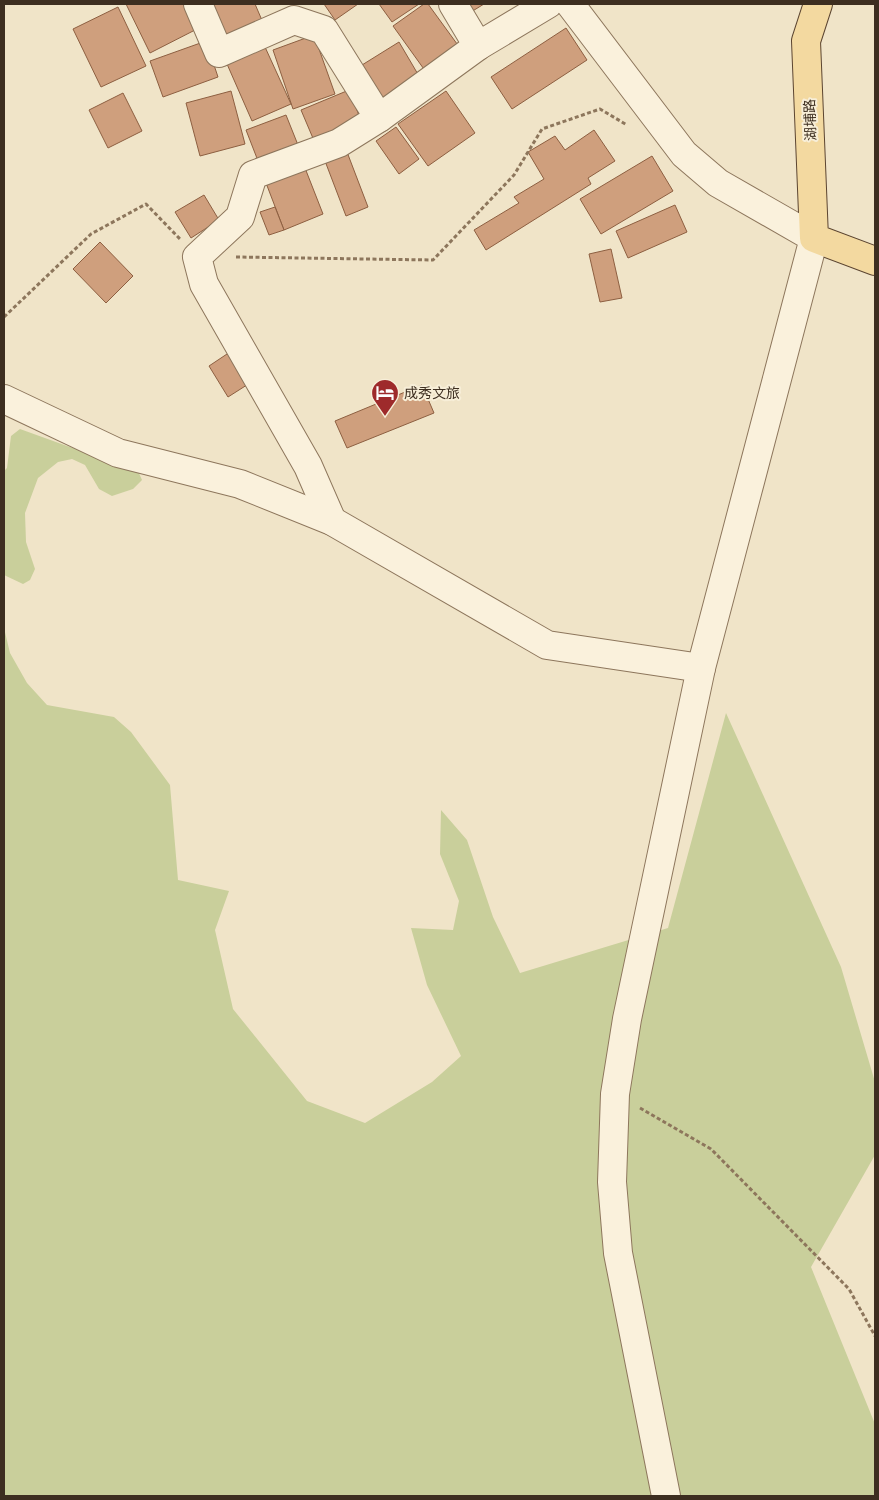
<svg xmlns="http://www.w3.org/2000/svg" width="879" height="1500" viewBox="0 0 879 1500" font-family="'Times New Roman','Noto Sans TC',serif">
	<rect width="100%" height="100%" fill="#f0e4c8"/>
	<!-- green -->
	<g fill="#c9cf9b">
		<polygon points="20,429 67,446 127,464 138,471 142,480 133,489 112,496 99,489 85,465 72,459 58,462 38,478 25,513 26,542 35,569 30,580 23,584 4,575 4,471 7,468 11,436"/>
		<polygon points="4,628 10,653 27,683 47,705 114,717 131,732 170,785 178,880 229,891 215,930 233,1009 307,1101 365,1123 432,1082 461,1056 427,985 411,928 453,930 459,901 440,854 441,810 467,840 493,917 520,973 668,928 726,713 841,967 875,1082 875,1155 811,1267 875,1424 875,1496 4,1496"/>
	</g>
	<!-- building -->
	<g fill="#cf9f7d" stroke="#8d5f41">
		<polygon points="126,4 185,4 197,29 150,53"/>
		<polygon points="207,4 255,4 264,25 223,41"/>
		<polygon points="324,4 358,4 335,20"/>
		<polygon points="379,4 419,4 392,22"/>
		<polygon points="424,4 428,4 460,48 426,72 393,26"/>
		<polygon points="466,4 484,4 471,12"/>
		<polygon points="118,7 146,66 101,87 73,29"/>
		<polygon points="566,28 587,60 512,109 491,77"/>
		<polygon points="314,35 335,94 293,109 273,50"/>
		<polygon points="206,41 218,77 163,97 150,61"/>
		<polygon points="399,42 419,76 383,99 362,65"/>
		<polygon points="265,47 291,104 252,121 227,64"/>
		<polygon points="349,90 362,123 315,143 301,110"/>
		<polygon points="231,91 245,144 200,156 186,103"/>
		<polygon points="446,91 475,133 428,166 398,124"/>
		<polygon points="123,93 142,131 108,148 89,110"/>
		<polygon points="286,115 300,150 260,166 246,130"/>
		<polygon points="396,127 419,159 399,174 376,141"/>
		<polygon points="594,130 615,161 588,178 591,184 486,250 474,230 519,203 514,197 544,179 528,152 555,136 565,150"/>
		<polygon points="347,152 368,207 346,216 325,161"/>
		<polygon points="652,156 673,191 601,234 580,199"/>
		<polygon points="305,168 323,214 284,230 266,183"/>
		<polygon points="204,195 219,220 191,238 175,212"/>
		<polygon points="675,205 687,232 628,258 616,231"/>
		<polygon points="275,207 284,230 269,235 260,212"/>
		<polygon points="100,242 133,276 106,303 73,269"/>
		<polygon points="611,249 622,298 600,302 589,254"/>
		<polygon points="230,352 250,383 228,397 209,366"/>
		<polygon points="422,385 434,413 347,448 335,421"/>
	</g>
	<g fill="none" stroke-linecap="round" stroke-linejoin="round">
		<defs>
			<g id="minor">
				<polyline points="198,4 219,53 294,20 324,30 379,118 478,46"/>
				<polyline points="453,4 478,46 548,4"/>
				<polyline points="570,4 684,154 718,183 814,238 701,668 627,1019 615,1094 612,1182 618,1253 666,1496"/>
				<polyline points="4,399 118,453 240,484 332,521 547,645 701,668"/>
				<polyline points="332,521 308,466 204,284 197,257 240,217 253,175 339,143 379,118"/>
			</g>
			<polyline id="major" points="818,4 806,41 814,238 875,261"/>
		</defs>
		<!-- minor casing -->
		<use href="#minor" stroke="#8d765c" stroke-width="30"/>
		<!-- major casing -->
		<use href="#major" stroke="#5b4430" stroke-width="30"/>
		<!-- path -->
		<g stroke="#8d765c" stroke-width="3" stroke-dasharray="4 2.5" stroke-linecap="butt">
			<polyline points="236,257 433,260 514,175 542,129 600,109 627,125"/>
			<polyline points="4,317 91,234 146,204 180,239"/>
			<polyline points="640,1108 711,1149 849,1289 875,1336"/>
		</g>
		<!-- minor -->
		<use href="#minor" stroke="#faf1dc" stroke-width="28"/>
		<!-- major -->
		<use href="#major" stroke="#f3d9a0" stroke-width="28"/>
	</g>
	<!-- icons -->
	<defs>
		<symbol id="hotel-pin" viewBox="-11 -11 22 30"><path d="M0 17L-7.5 6A9.5 9.5 0 1 1 7.5 6Z" fill="#9e2a2b" stroke="#f7eed8"/><path d="M-6-4.5h1.5V1H6V5H4.5V3h-9V5H-6ZM-4 0a1.8 1.8 0 1 1 3.6 0ZM.5 0V-2.5h3Q6-2.5 6 0Z" fill="#fff"/></symbol>
	</defs>
	<g fill-rule="evenodd">
		<use href="#hotel-pin" x="369" y="377" width="32" height="43"/>
	</g>
	<g text-anchor="middle" stroke-width="4" stroke-linejoin="round" paint-order="stroke">
		<!-- street labels -->
		<g font-size="14" fill="#3d2e20" stroke="#f7eed8">
			<text transform="translate(810 120) rotate(-92)" y="5">湖埔路</text>
		</g>
		<!-- poi labels -->
		<g font-size="14" fill="#3d2e20" stroke="#f7eed8" text-anchor="start">
			<text x="404" y="398">成秀文旅</text>
		</g>
	</g>
	<!-- border -->
	<rect width="879" height="1500" fill="none" stroke="#3d2e20" stroke-width="10"/>
</svg>
